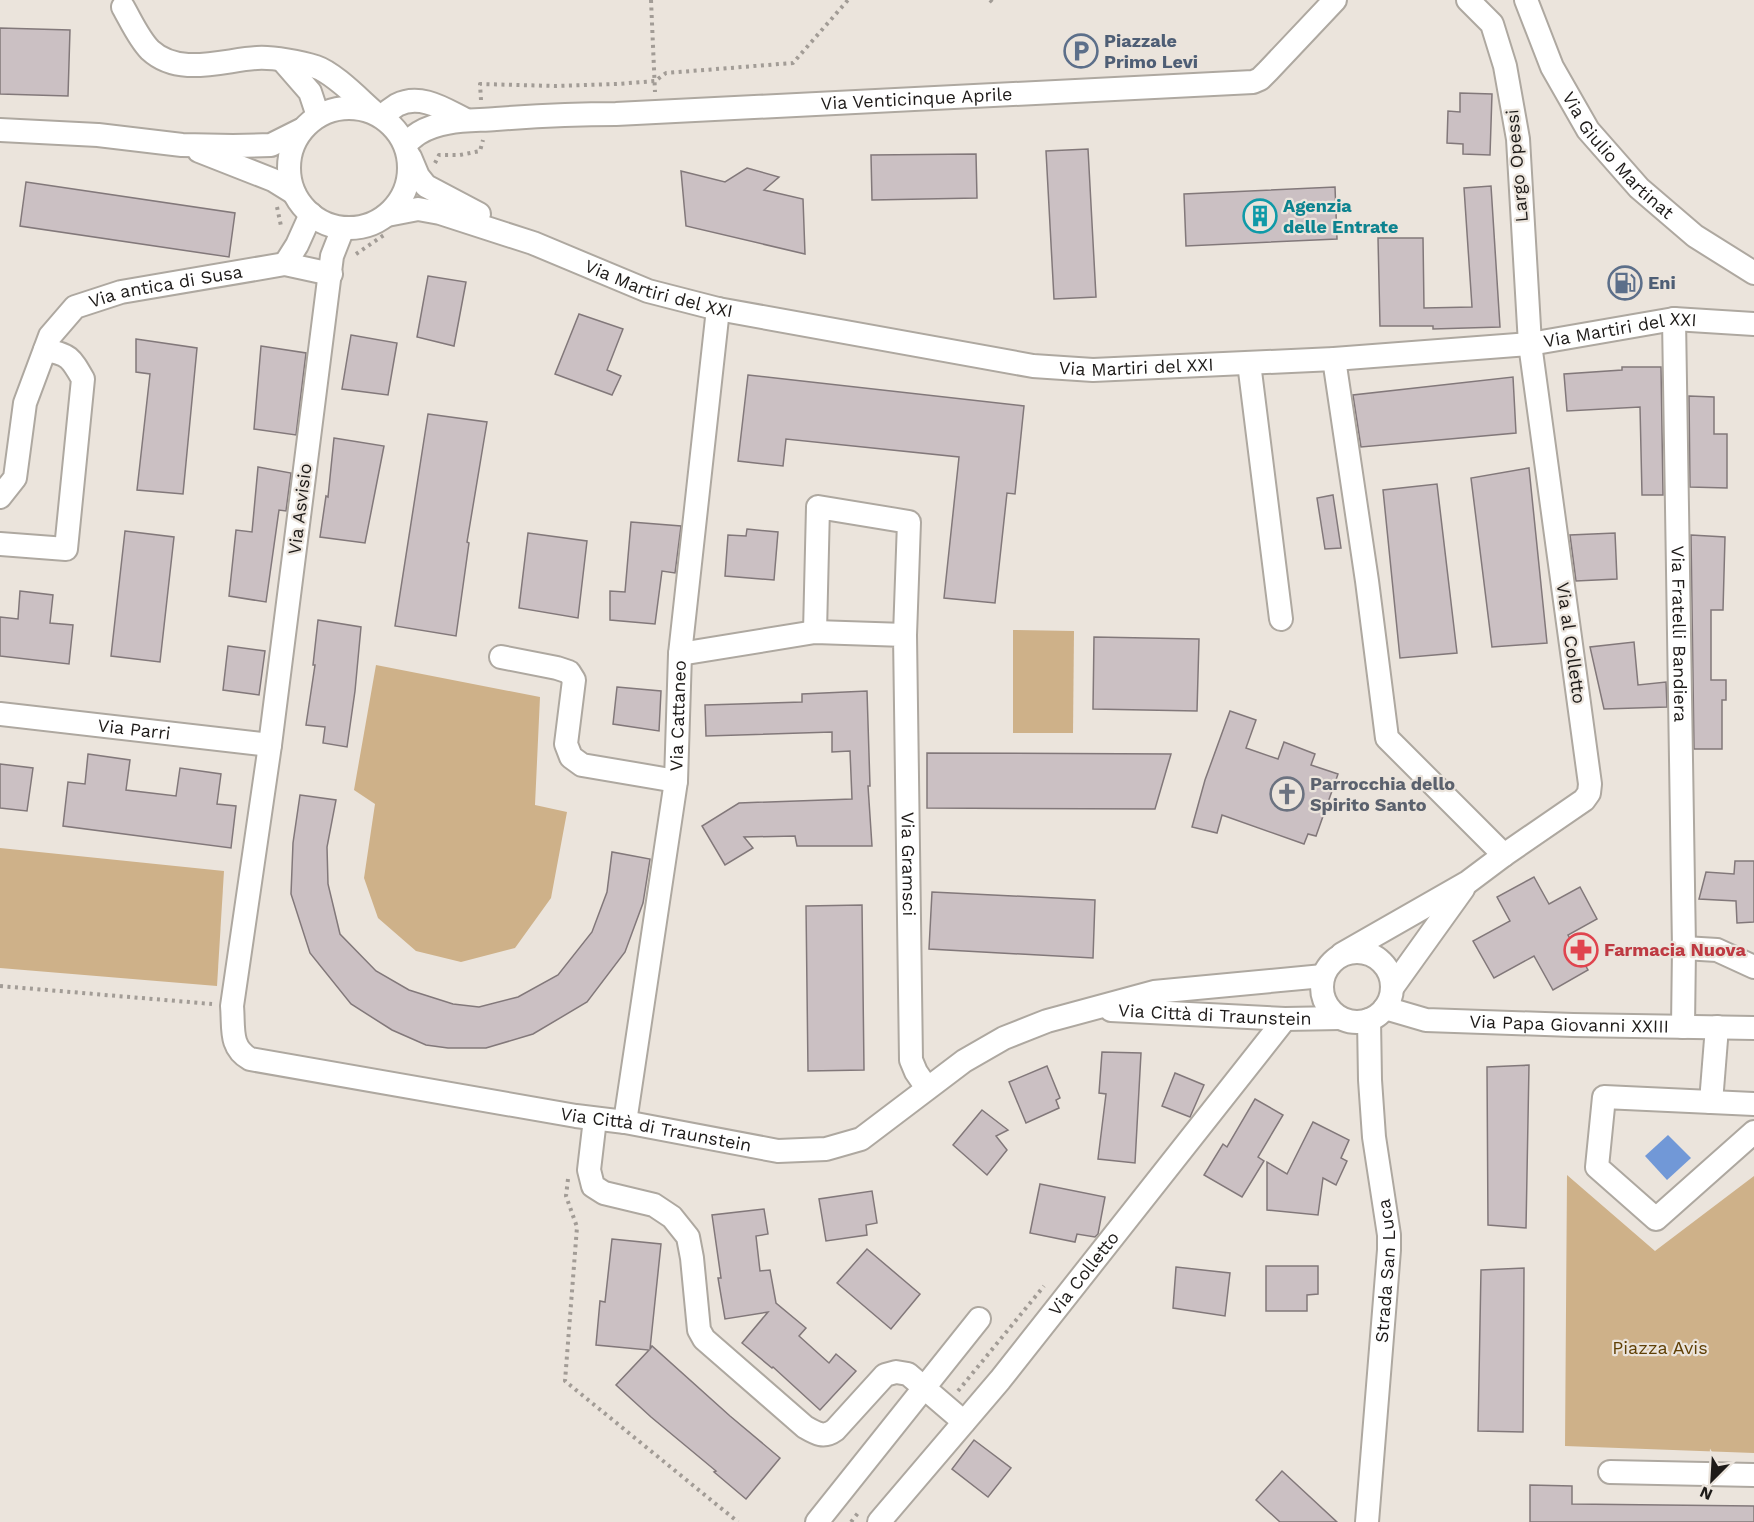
<svg xmlns="http://www.w3.org/2000/svg" width="1754" height="1522" viewBox="0 0 1754 1522" font-family="'Work Sans',sans-serif">
	<rect width="100%" height="100%" fill="#ebe4dc"/>
	<!-- green -->
	<g fill="#ceb189">
		<polygon points="1013,630 1074,631 1073,733 1013,733"/>
		<polygon points="376,665 540,697 535,805 567,812 551,898 515,948 461,962 416,951 378,918 364,878 375,804 354,790"/>
		<polygon points="0,848 224,871 217,986 0,968"/>
		<polygon points="1567,1175 1655,1251 1754,1176 1754,1453 1565,1446"/>
	</g>
	<!-- water -->
	<polygon fill="#7198d7" points="1668,1135 1691,1158 1667,1180 1645,1156"/>
	<!-- building -->
	<g fill="#cbc0c3" stroke="#82787a" stroke-width="1.5">
		<polygon points="0,28 70,30 68,96 0,94"/>
		<polygon points="1460,93 1492,94 1490,155 1463,154 1463,144 1447,143 1448,111 1460,112"/>
		<polygon points="1088,149 1096,297 1054,299 1046,151"/>
		<polygon points="976,154 977,198 872,200 871,155"/>
		<polygon points="747,168 779,177 764,190 803,199 805,254 686,226 681,171 725,182"/>
		<polygon points="26,182 235,213 229,257 20,226"/>
		<polygon points="1491,186 1500,327 1433,329 1433,326 1380,326 1378,238 1423,238 1424,308 1472,307 1464,188"/>
		<polygon points="1335,187 1337,239 1186,246 1184,194"/>
		<polygon points="428,276 466,282 454,346 417,337"/>
		<polygon points="579,314 623,329 607,370 621,376 612,395 555,374"/>
		<polygon points="351,335 397,343 388,395 342,389"/>
		<polygon points="136,339 197,348 183,494 137,490 150,374 136,372"/>
		<polygon points="261,346 306,353 296,435 254,429"/>
		<polygon points="1622,367 1661,367 1663,495 1642,495 1640,407 1567,411 1564,374 1622,370"/>
		<polygon points="748,375 1024,406 1015,494 1007,493 995,603 944,598 959,457 786,439 783,466 738,461"/>
		<polygon points="1513,377 1516,433 1361,447 1353,395"/>
		<polygon points="1689,396 1714,397 1714,434 1727,434 1727,488 1690,487"/>
		<polygon points="428,414 487,422 467,542 469,543 456,636 395,626"/>
		<polygon points="334,438 384,446 365,543 320,537 326,496 328,497"/>
		<polygon points="258,467 291,473 286,511 279,510 266,602 229,596 236,530 252,532"/>
		<polygon points="1529,468 1547,643 1492,647 1471,478"/>
		<polygon points="1437,484 1457,653 1400,658 1383,490"/>
		<polygon points="1333,495 1341,548 1325,549 1317,498"/>
		<polygon points="631,522 681,526 675,573 662,571 655,624 610,620 610,591 625,592"/>
		<polygon points="747,529 778,532 774,580 725,576 728,535 746,536"/>
		<polygon points="125,531 174,537 160,662 111,656"/>
		<polygon points="528,533 587,541 578,618 519,608"/>
		<polygon points="1615,533 1617,579 1576,581 1570,535"/>
		<polygon points="1691,535 1725,537 1723,610 1711,610 1711,680 1726,680 1726,700 1722,700 1722,749 1694,749"/>
		<polygon points="20,591 53,595 50,623 73,625 69,664 0,656 0,617 18,619"/>
		<polygon points="318,620 361,627 355,691 347,747 323,743 325,727 306,725 315,665 313,665"/>
		<polygon points="1094,637 1199,639 1197,711 1093,709"/>
		<polygon points="1634,642 1638,685 1666,682 1667,707 1604,709 1590,647"/>
		<polygon points="228,646 265,651 259,695 223,690"/>
		<polygon points="617,687 661,691 659,731 613,724"/>
		<polygon points="867,691 870,786 868,786 872,846 797,846 795,836 744,837 753,848 725,865 702,826 739,803 852,799 850,751 832,752 832,732 706,736 705,705 802,702 802,694"/>
		<polygon points="1230,711 1256,720 1246,748 1278,759 1284,742 1315,754 1311,765 1338,774 1316,836 1308,834 1304,844 1222,815 1217,833 1192,827 1205,780"/>
		<polygon points="927,753 1171,754 1155,809 927,808"/>
		<polygon points="88,754 130,760 126,790 176,796 180,768 221,774 217,804 236,806 231,848 63,826 68,782 85,784"/>
		<polygon points="0,764 33,768 27,811 0,808"/>
		<polygon points="300,795 336,800 327,847 328,884 340,934 376,971 409,990 453,1004 479,1007 518,997 558,975 592,932 607,892 612,852 650,859 643,903 625,952 587,1002 533,1034 486,1048 448,1048 426,1045 392,1030 351,1004 310,953 291,894 293,843"/>
		<polygon points="1735,861 1754,861 1754,922 1737,923 1736,901 1699,899 1706,872 1734,874"/>
		<polygon points="1534,877 1549,904 1580,887 1597,919 1568,935 1588,970 1553,990 1534,956 1494,978 1473,941 1510,921 1497,897"/>
		<polygon points="932,892 1095,900 1093,958 929,949"/>
		<polygon points="862,905 864,1070 808,1071 806,906"/>
		<polygon points="1102,1052 1141,1053 1135,1163 1098,1159 1106,1094 1099,1093"/>
		<polygon points="1529,1065 1526,1228 1488,1225 1487,1067"/>
		<polygon points="1047,1066 1060,1098 1056,1100 1059,1108 1026,1123 1009,1082"/>
		<polygon points="1175,1073 1204,1085 1190,1117 1162,1106"/>
		<polygon points="1255,1099 1283,1115 1258,1157 1264,1161 1242,1197 1204,1175 1223,1144 1227,1147"/>
		<polygon points="982,1110 1008,1130 996,1136 1007,1150 987,1175 953,1145"/>
		<polygon points="1313,1122 1349,1140 1341,1158 1347,1161 1336,1185 1323,1178 1318,1215 1267,1210 1267,1162 1287,1174"/>
		<polygon points="1040,1184 1105,1197 1098,1234 1095,1237 1077,1234 1075,1242 1030,1233"/>
		<polygon points="872,1191 877,1223 866,1225 867,1235 826,1241 819,1199"/>
		<polygon points="764,1209 768,1234 756,1236 760,1271 770,1270 776,1303 806,1328 799,1336 829,1363 836,1354 856,1371 820,1410 773,1367 772,1368 742,1343 768,1312 725,1319 718,1278 721,1278 712,1215"/>
		<polygon points="612,1239 661,1244 650,1349 652,1346 730,1416 780,1458 746,1499 714,1472 716,1471 651,1417 616,1385 649,1350 596,1345 600,1301 605,1302"/>
		<polygon points="867,1249 920,1294 891,1329 837,1283"/>
		<polygon points="1266,1266 1318,1266 1318,1294 1307,1295 1307,1311 1266,1311"/>
		<polygon points="1176,1267 1230,1273 1225,1316 1173,1308"/>
		<polygon points="1524,1268 1523,1432 1478,1431 1481,1270"/>
		<polygon points="974,1440 1011,1468 988,1497 952,1469"/>
		<polygon points="1282,1471 1337,1522 1280,1522 1256,1500"/>
		<polygon points="1530,1485 1572,1486 1572,1504 1754,1506 1754,1522 1530,1522"/>
	</g>
	<g fill="none" stroke-linecap="round" stroke-linejoin="round">
		<defs>
			<g id="minor">
				<path id="s1" d="M1526 0 1552 67 1588 130 1639 188 1695 236 1754 273"/>
				<path d="M123 7C131 21 139 39 150 50 179 77 223 60 257 58 273 57 301 62 316 67 334 73 359 99 374 112"/>
				<polyline points="283,61 310,92 318,116"/>
				<circle cx="349" cy="168" r="60"/>
				<path d="M382 117C386 113 392 108 397 105 420 93 444 109 464 119"/>
				<polyline points="0,130 98,135 182,145 233,146 271,145 301,130"/>
				<path id="s2" d="M405 144C409 141 414 136 419 133 442 119 470 121 496 119 536 116 576 114 616 114L1253 82 1260 79 1268 71 1335 0"/>
				<polyline points="199,151 273,180 294,193"/>
				<polyline points="410,157 418,176 426,186 479,214"/>
				<path id="s3" d="M387 215 418 209 440 213 533 243 648 291 718 309 1033 366 1093 370 1334 359 1530 344 1674 319 1754 324"/>
				<path id="s4" d="M343 228 332 256 270 745 232 1006C234 1028 229 1047 250 1059L576 1116 625 1122 778 1151 826 1149 861 1139 964 1061 1004 1038 1047 1021 1154 992 1323 976"/>
				<polyline points="285,264 297,245 311,214"/>
				<path id="s5" d="M1674 319 1684 948 1683 1027"/>
				<polyline points="1334,359 1367,581 1387,738 1504,855"/>
				<polyline points="1249,363 1281,619"/>
				<path id="s6" d="M0 497 15 478 25 403 50 336 75 307 121 292 285 264 331 274"/>
				<path d="M0 544 66 549 83 379C71 358 69 354 45 350"/>
				<polyline points="815,632 818,507 909,522 905,635"/>
				<path id="s7" d="M680 654 815 632 905 635 911 1060 916 1072 927 1088"/>
				<polyline points="501,657 557,668 569,672 574,680 566,744 571,757 582,765 676,781"/>
				<path id="s8" d="M0 714 270 745"/>
				<polyline points="1684,948 1717,950 1754,967"/>
				<circle cx="1357" cy="987" r="35"/>
				<polyline points="1342,954 1468,882 1504,855 1584,800 1589,793 1590,784 1530,344 1518,139 1505,66 1492,24 1468,0"/>
				<polyline points="1392,988 1463,889"/>
				<path id="s9" d="M1385 1008 1426 1020 1573 1025 1754 1028"/>
				<path id="s10" d="M1111 1010 1285 1019 1340 1018"/>
				<polyline points="1711,1102 1717,1027"/>
				<polyline points="1754,1104 1604,1097 1597,1167 1656,1219 1754,1132"/>
				<path d="M595 1119 589 1170 593 1186 604 1193 654 1205 672 1217 688 1237 692 1258 699 1330 704 1339 805 1427C817 1434 824 1438 835 1430L885 1375 896 1372 908 1374 964 1422"/>
				<path id="s11" d="M625 1122 676 781 680 654 718 309"/>
				<polyline points="1610,1472 1754,1475"/>
				<polyline points="817,1522 979,1319"/>
				<path id="s12" d="M879 1522 1000 1380 1285 1019"/>
				<path id="s13" d="M1367 1522 1389 1250V1235L1374 1137 1370 1080 1369 1020"/>
			</g>
		</defs>
		<!-- minor casing -->
		<use href="#minor" stroke="#aea8a0" stroke-width="26"/>
		<!-- path -->
		<g stroke="#a29c96" stroke-width="4" stroke-dasharray="3 4.5" stroke-linecap="butt">
			<polyline points="651,0 655,92"/>
			<polyline points="990,0 994,4"/>
			<polyline points="481,100 480,84 556,86 617,84 655,81 666,73 793,63 848,0"/>
			<polyline points="435,163 439,155 460,155 480,151 483,140"/>
			<polyline points="277,207 281,226"/>
			<polyline points="356,254 384,235"/>
			<polyline points="0,986 212,1004"/>
			<polyline points="568,1179 566,1196 577,1227 565,1381 738,1522"/>
			<polyline points="958,1391 1044,1286"/>
			<polyline points="851,1522 858,1513"/>
		</g>
		<!-- minor -->
		<use href="#minor" stroke="#fff" stroke-width="22"/>
	</g>
	<!-- icons -->
	<defs>
		<symbol id="parking-ring" viewBox="-11 -11 22 22"><circle r="9.5" fill="#ebe4dc" stroke="#5c6f8a" stroke-width="1.5"/><path d="M-3.5-5.5H1a3.5 3.5 0 0 1 0 7H-1V5.5H-3.5ZM-1-3.4V-.6H.8a1.4 1.4 0 0 0 0-2.8Z" fill="#5c6f8a"/></symbol>
		<symbol id="building-ring" viewBox="-11 -11 22 22"><circle r="9.5" fill="#ebe4dc" stroke="#0f9aa8" stroke-width="1.5"/><path d="M-4-6H4V6H1V3H-1V6H-4ZM-2.5-4.3h1.7v1.8h-1.7ZM.8-4.3h1.7v1.8H.8ZM-2.5-1h1.7V.8h-1.7ZM.8-1h1.7V.8H.8Z" fill="#0f9aa8"/></symbol>
		<symbol id="fuel-ring" viewBox="-11 -11 22 22"><circle r="9.5" fill="#ebe4dc" stroke="#5c6f8a" stroke-width="1.5"/><path d="M-5.5-6h7V0h2V4h1.3V-2.5L3-4.5l.8-.8L6-3V5H2.5V1h-1V6h-7ZM-4.2-4.7v3.2H.2V-4.7Z" fill="#5c6f8a"/></symbol>
		<symbol id="church-ring" viewBox="-11 -11 22 22"><circle r="9.5" fill="#ebe4dc" stroke="#6b7280" stroke-width="1.5"/><path d="M-1.2-6h2.4v3.5h3.3v2.4h-3.3V6h-2.4V-.1h-3.3v-2.4h3.3Z" fill="#6b7280"/></symbol>
		<symbol id="pharmacy-ring" viewBox="-11 -11 22 22"><circle r="9.5" fill="#ebe4dc" stroke="#e0444e" stroke-width="1.5"/><path d="M-2-6h4v4h4v4h-4v4h-4v-4h-4v-4h4Z" fill="#e0444e"/></symbol>
	</defs>
	<g fill-rule="evenodd">
		<use href="#parking-ring" x="1062" y="32" width="38" height="38"/>
		<use href="#building-ring" x="1241" y="197" width="38" height="38"/>
		<use href="#fuel-ring" x="1606" y="264" width="38" height="38"/>
		<use href="#church-ring" x="1268" y="775" width="38" height="38"/>
		<use href="#pharmacy-ring" x="1562" y="931" width="38" height="38"/>
	</g>
	<g text-anchor="middle" stroke-width="4.5" stroke-linejoin="round" paint-order="stroke">
		<!-- service labels -->
		<g font-size="18" font-weight="bold" fill="#4e5e75" stroke="#ebe4dc" text-anchor="start">
			<text x="1104" y="47">Piazzale<tspan x="1104" dy="21">Primo Levi</tspan></text>
			<text x="1648" y="289">Eni</text>
		</g>
		<!-- street labels -->
		<g font-size="18" fill="#1d1a18" stroke="#ebe4dc">
			<text dy="6" stroke="none"><textPath href="#s2" startOffset="518">Via Venticinque Aprile</textPath></text>
			<text dy="6" stroke="none"><textPath href="#s1" startOffset="183">Via Giulio Martinat</textPath></text>
			<text transform="translate(1517 166) rotate(-95)" y="6">Largo Opessi</text>
			<text dy="6" stroke="none"><textPath href="#s6" startOffset="303">Via antica di Susa</textPath></text>
			<text dy="6" stroke="none"><textPath href="#s3" startOffset="286">Via Martiri del XXI</textPath></text>
			<text dy="6" stroke="none"><textPath href="#s3" startOffset="1258">Via Martiri del XXI</textPath></text>
			<text dy="6" stroke="none"><textPath href="#s3" startOffset="772">Via Martiri del XXI</textPath></text>
			<text transform="translate(300 509) rotate(-83)" y="6">Via Asvisio</text>
			<text dy="6" stroke="none"><textPath href="#s5" startOffset="315">Via Fratelli Bandiera</textPath></text>
			<text transform="translate(1571 643) rotate(82)" y="6">Via al Colletto</text>
			<text dy="6" stroke="none"><textPath href="#s11" startOffset="410">Via Cattaneo</textPath></text>
			<text dy="6" stroke="none"><textPath href="#s8" startOffset="135">Via Parri</textPath></text>
			<text dy="6" stroke="none"><textPath href="#s7" startOffset="456">Via Gramsci</textPath></text>
			<text dy="6" stroke="none"><textPath href="#s10" startOffset="104">Via Città di Traunstein</textPath></text>
			<text dy="6" stroke="none"><textPath href="#s9" startOffset="186">Via Papa Giovanni XXIII</textPath></text>
			<text dy="6" stroke="none"><textPath href="#s4" startOffset="1258">Via Città di Traunstein</textPath></text>
			<text dy="6" stroke="none"><textPath href="#s13" startOffset="252">Strada San Luca</textPath></text>
			<text dy="6" stroke="none"><textPath href="#s12" startOffset="322">Via Colletto</textPath></text>
		</g>
		<!-- culture labels -->
		<g font-size="18" font-weight="bold" fill="#0d838f" stroke="#ebe4dc" text-anchor="start">
			<text x="1283" y="212">Agenzia<tspan x="1283" dy="21">delle Entrate</tspan></text>
		</g>
		<!-- worship labels -->
		<g font-size="18" font-weight="bold" fill="#5b616d" stroke="#ebe4dc" text-anchor="start">
			<text x="1310" y="790">Parrocchia dello<tspan x="1310" dy="21">Spirito Santo</tspan></text>
		</g>
		<!-- health labels -->
		<g font-size="18" font-weight="bold" fill="#be3a42" stroke="#ebe4dc" text-anchor="start">
			<text x="1604" y="956">Farmacia Nuova</text>
		</g>
		<!-- park labels -->
		<g font-size="18" fill="#604006" stroke="#ebe4dc">
			<text x="1660" y="1354">Piazza Avis</text>
		</g>
	</g>
	<!-- north arrow -->
	<g transform="translate(1712 1480) rotate(204)" stroke="#ebe4dc" stroke-width="4.5" paint-order="stroke">
	<path d="M0-4.5L10 22L0 15L-10 22Z" fill="#1d1a18"/>
	<text y="-9" font-size="16" font-weight="bold" text-anchor="middle" fill="#1d1a18">N</text>
	</g>
</svg>
